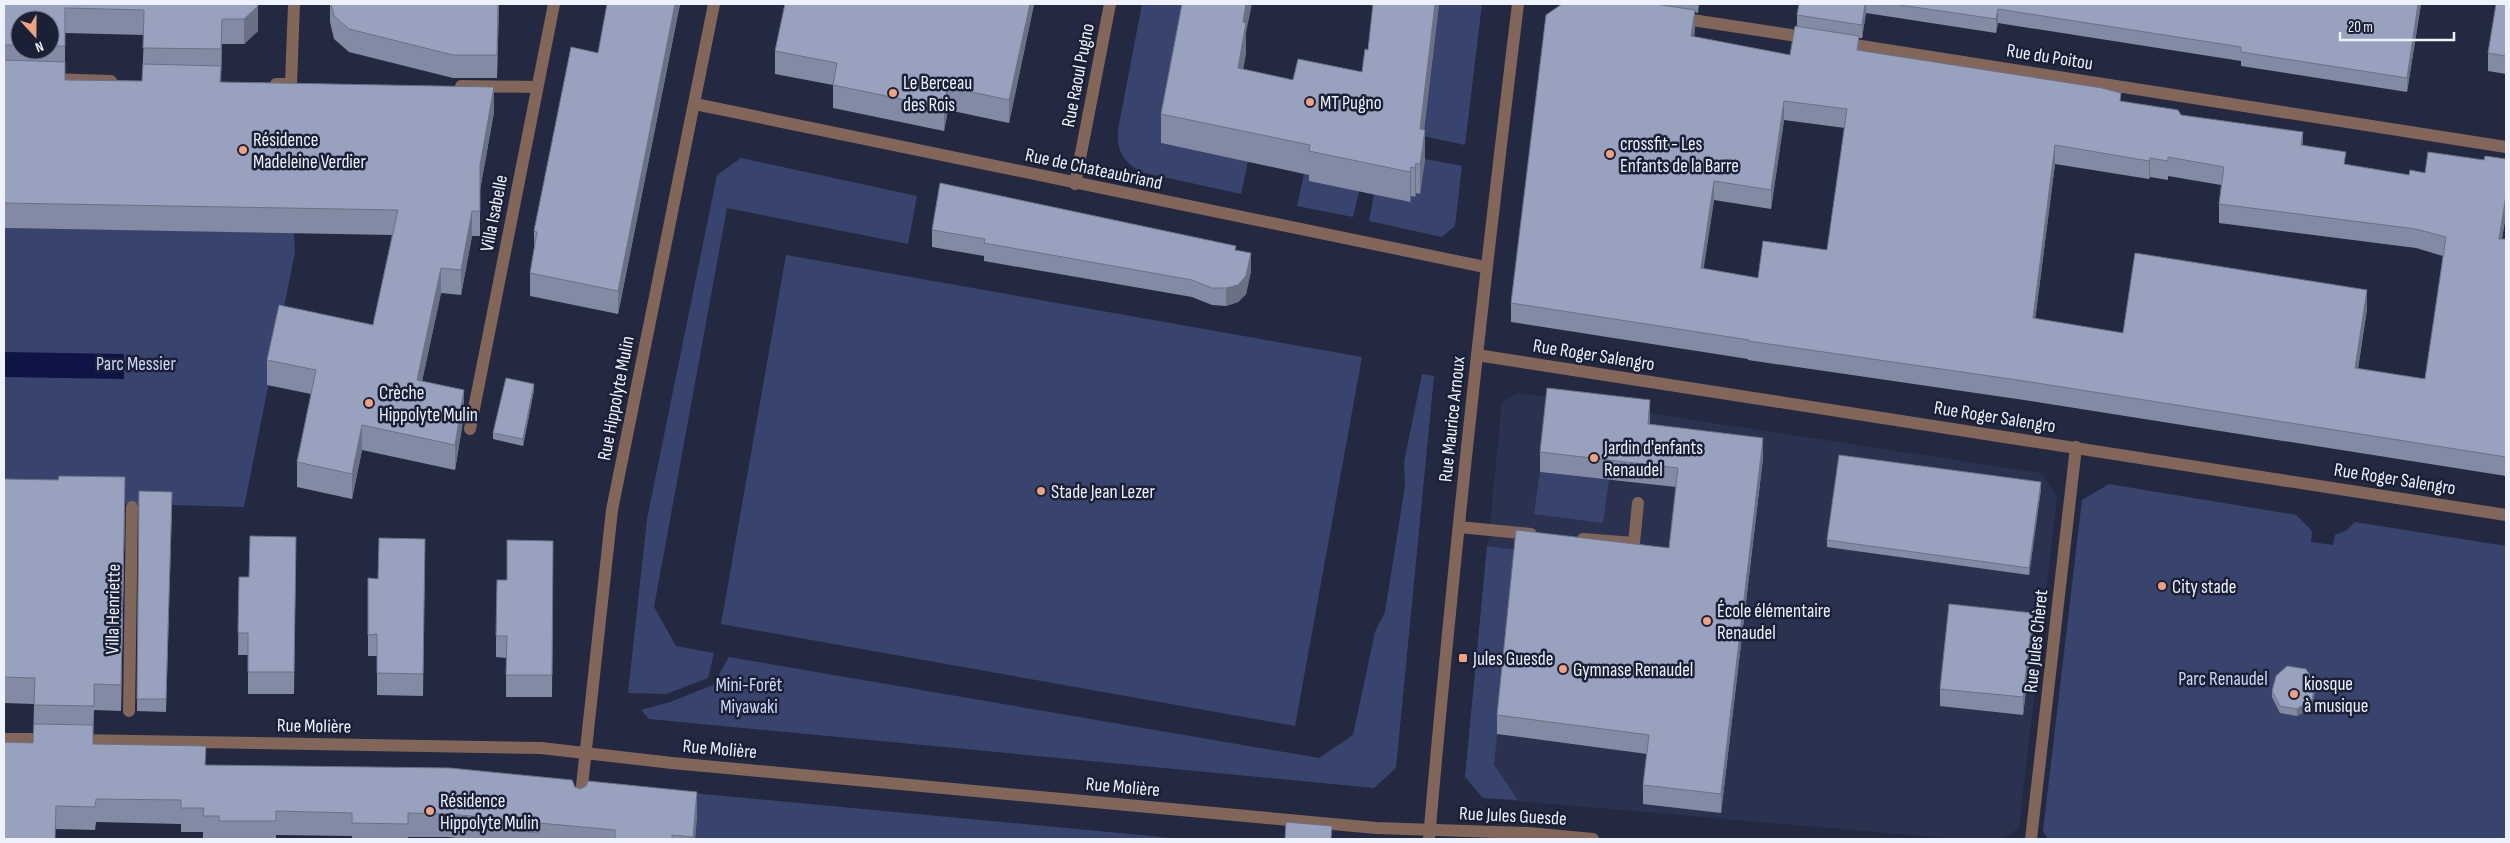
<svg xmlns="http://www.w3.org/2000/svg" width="2510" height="843" viewBox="0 0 2510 843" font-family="'Sofia Sans Condensed',sans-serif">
	<rect width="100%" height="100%" fill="#232940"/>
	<!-- built -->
	<polygon fill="#2a324f" points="1517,393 2041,473 2057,497 2019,828 2003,839 1957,839 1483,798 1465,777 1502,402"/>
	<!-- green -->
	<g fill="#39446e">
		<path d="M1142 4H1188L1161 143 1248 161 1241 194 1141 172C1124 162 1116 151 1118 130Z"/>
		<polygon points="1439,4 1482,4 1465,145 1423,136"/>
		<polygon points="741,158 917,196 908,244 727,208 654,607 676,646 714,653 708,678 666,694 628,693 647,519 717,175"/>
		<polygon points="1425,159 1462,166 1455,226 1442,237 1369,221 1374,194 1409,202 1411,196 1415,197 1416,193 1420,194"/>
		<polygon points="1304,174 1359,191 1353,217 1297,206"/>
		<polygon points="4,228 294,233 295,252 244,507 99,503 4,505"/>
		<polygon points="786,255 1362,357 1295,726 721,624"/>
		<polygon points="1422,374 1434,376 1396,768 1374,788 649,719 641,710 670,702 713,685 729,657 1319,758 1353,735 1375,632 1385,612 1405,486 1404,462"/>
		<polygon points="1540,472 1609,480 1603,523 1534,514"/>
		<polygon points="2109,484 2296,515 2312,531 2311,542 2333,545 2335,535 2347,530 2355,522 2506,546 2506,839 2048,839 2043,831 2082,500"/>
		<polygon points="1487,546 1516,550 1494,765 1518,800 1483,798 1465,777"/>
		<polygon points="639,788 1183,839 695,839 697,816"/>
	</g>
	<!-- water -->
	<polygon fill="#0e1446" points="4,352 124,354 124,379 4,377"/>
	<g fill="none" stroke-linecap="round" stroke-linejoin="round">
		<!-- service -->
		<g stroke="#826659" stroke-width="12">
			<polyline points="1459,527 1531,534"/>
			<polyline points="1583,539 1634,543 1638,503"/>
		</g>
		<!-- pedestrian -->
		<polyline stroke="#826659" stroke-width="12" points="2031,839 2076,447"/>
		<!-- minor -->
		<g stroke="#826659" stroke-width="12">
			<polyline points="1679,18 1810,38"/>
			<polyline points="1842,43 2506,147"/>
			<polyline points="49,79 111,81"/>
			<polyline points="276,84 291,84 294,4"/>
			<polyline points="461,86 537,87"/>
			<polyline points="695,104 1485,267"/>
			<polyline points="1075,184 1110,4"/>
			<polyline points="1477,355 2506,515"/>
			<polyline points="470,429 554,4"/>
			<polyline points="129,711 132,507"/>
			<polyline points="4,739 49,739"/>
			<polyline points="76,740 541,748 672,763 1376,828 1528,833 1593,839"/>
			<polyline points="580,804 612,510 714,4"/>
		</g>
		<!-- tertiary -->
		<path stroke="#826659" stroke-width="12" d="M1429 839C1453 560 1484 282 1518 4"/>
	</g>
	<!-- wall -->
	<g fill="#838aa3" fill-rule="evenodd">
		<path d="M4 4H258V31L244 44H222L221 82 494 112 480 190V236H472L461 295 441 293 422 381 464 415 455 470 362 450 352 499 297 487V462L311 394 267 385V360L373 325 392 235 4 228ZM20 20H50V50H20ZM65 33 144 35 142 81 65 80Z"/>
		<polygon points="330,4 499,4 497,78 453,78 349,52 334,39 330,22"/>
		<polygon points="680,4 618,314 530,296 530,273 534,250 534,231 598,53"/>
		<polygon points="785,4 1034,4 1009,123 948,110 944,131 833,108 833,85 775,74 775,51"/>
		<polygon points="1373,4 1439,4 1424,130 1425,159 1420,194 1416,193 1415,197 1411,196 1410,202 1309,181 1309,175 1161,143 1161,114 1246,33 1246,53 1243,69 1293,80 1362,72 1368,50 1373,10"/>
		<path d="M1562 4H1699L1698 13 1695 12V29L1694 37 1790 55 1797 26V15L1799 4H2421L2407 92 2241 66V61L1998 23 1996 33 1866 13 1862 38H1859V51L2121 101 2181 115 2303 146 2346 165 2409 175 2425 173 2484 160 2506 159V214L2502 239H2506V476L2024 400 1748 360V359L1511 322V303ZM1784 120 1845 128 1827 250 1758 278 1703 269 1714 200 1771 209ZM2055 164 2149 179 2150 177 2168 180V176L2221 185 2219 204V223L2416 248 2443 256 2425 379 2358 369 2367 309 2123 333 2035 319Z"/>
		<polygon points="2506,4 2506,74 2488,71 2488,53"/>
		<polygon points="932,230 1236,250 1251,271 1246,294 1238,302 1226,306 1212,305 1192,297 984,261 984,256 932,247"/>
		<polygon points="534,390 523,446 493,439 493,433"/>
		<polygon points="1650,419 1650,425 1763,458 1721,813 1643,804 1643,785 1647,754 1497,734 1497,715 1669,548 1676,487 1540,472 1540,452"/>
		<polygon points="4,479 125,503 121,711 94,710 93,744 206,765 575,787 580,789 697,816 695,839 467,839 447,837 408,837 408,839 352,839 352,836 276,835 276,839 203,839 203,832 181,832 181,824 96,822 95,830 56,829 33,743 34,704 4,703"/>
		<polygon points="2041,489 2029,575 1827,547 1827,540"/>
		<polygon points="139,491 172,505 166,712 137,711"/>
		<polygon points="296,537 294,694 248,694 248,655 238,655 239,577 249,577"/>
		<polygon points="425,539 423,696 377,695 377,656 368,656 368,578 378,579"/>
		<polygon points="553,541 552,697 506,697 506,658 496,657 496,636 507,580"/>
		<polygon points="2033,631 2023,715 1940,706 1940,689"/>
		<polygon points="2272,691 2315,691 2312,707 2297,716 2280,713 2272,697"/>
	</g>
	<!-- shaded-wall -->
	<g fill="#6a7185">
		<polygon points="258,4 258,31 244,44 244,19"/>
		<polygon points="498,4 499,4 497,78 497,55"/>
		<polygon points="675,4 680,4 618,314 618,291"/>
		<polygon points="1030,4 1034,4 1009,123 1009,100"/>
		<polygon points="1246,4 1252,4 1246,33 1246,53 1238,98 1238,68 1243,22"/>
		<polygon points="1435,4 1439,4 1420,159 1420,129"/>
		<polygon points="1865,4 1866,4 1866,13 1862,38 1862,25"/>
		<polygon points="2418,4 2421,4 2407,92 2407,78"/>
		<polygon points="1998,9 1998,23 1996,33 1996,19"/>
		<polygon points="1695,10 1695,29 1691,55 1691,36"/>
		<polygon points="222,19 222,44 221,74 221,49"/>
		<polygon points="1859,36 1859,54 1857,50"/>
		<polygon points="494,87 494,112 480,190 480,165"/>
		<polygon points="948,87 948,110 944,131 944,108"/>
		<polygon points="1784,101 1784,120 1771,209 1771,190"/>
		<polygon points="1425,130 1425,159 1420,194 1420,165"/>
		<polygon points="2303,132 2303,151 2301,145"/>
		<polygon points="2055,145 2055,164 2033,337 2033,318"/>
		<polygon points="2150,158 2150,177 2149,179 2149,161"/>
		<polygon points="1416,163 1416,193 1415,197 1415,168"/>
		<polygon points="1411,167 1411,196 1410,202 1410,172"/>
		<polygon points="1714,181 1714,200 1701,287 1701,268"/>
		<polygon points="2506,195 2506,214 2499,257 2499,239"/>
		<polygon points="472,211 472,236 461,295 461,270"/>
		<polygon points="1251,253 1251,271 1246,294 1238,302 1226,306 1226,288"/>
		<polygon points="441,268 441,293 417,405 417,380"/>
		<polygon points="2367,290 2367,309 2355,387 2355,368"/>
		<polygon points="534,384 534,390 523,446 523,439"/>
		<polygon points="464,390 464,415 455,470 455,445"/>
		<polygon points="1650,400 1650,419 1648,444 1648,424"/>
		<polygon points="362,425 362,450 352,499 352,474"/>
		<polygon points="1763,438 1763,458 1721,813 1721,794"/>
		<polygon points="125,477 125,503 121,711 121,685"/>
		<polygon points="2041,482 2041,489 2029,575 2029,568"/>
		<polygon points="2033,613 2033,631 2023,715 2023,697"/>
		<polygon points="2315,684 2315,691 2312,707 2297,716 2297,709"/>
		<polygon points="697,792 697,816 695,839 693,839"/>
	</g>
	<!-- building -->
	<g fill="#98a1be" stroke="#6a7185" fill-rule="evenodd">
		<polygon points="4,4 258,4 258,6 244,19 222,19 221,49 143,48 144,10 65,8 65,46 50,46 50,20 20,20 20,45 4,45"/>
		<polygon points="331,4 498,4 497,55 453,55 349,29 334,16"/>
		<polygon points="607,4 675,4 618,291 530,273 537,232 534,231 571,47 598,53"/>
		<polygon points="785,4 1030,4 1009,100 948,87 944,108 833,85 837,63 775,51"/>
		<polygon points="1182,4 1246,4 1243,22 1246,23 1238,68 1293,80 1298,59 1362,72 1365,49 1368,50 1373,4 1435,4 1420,129 1425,130 1420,165 1416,163 1415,168 1411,167 1410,172 1309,151 1310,145 1161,114"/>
		<path d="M1562 4H1655L1695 10 1691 36 1790 55 1795 26 1859 36 1857 50 2102 88 2121 93 2120 101 2178 110 2181 115 2303 132 2301 145 2346 152 2344 164 2409 175 2410 170 2425 173 2428 152 2484 160 2485 156 2506 159V195L2499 239H2506V457L2024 381 1748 341 1749 340 1511 303 1546 15ZM1784 101 1847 109 1827 250 1763 241 1758 278 1701 268 1714 181 1771 190ZM2055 145 2149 161 2150 158 2168 161V157L2224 167 2219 204 2416 229 2446 237 2425 379 2355 368 2367 290 2198 263 2135 253 2123 333 2033 318Z"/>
		<polygon points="1799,4 1865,4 1862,25 1797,15"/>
		<polygon points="1893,4 2418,4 2407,78 2241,52 2241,47 1998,9 1996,19"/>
		<polygon points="2496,4 2506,4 2506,56 2488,53"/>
		<polygon points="4,60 65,62 65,80 142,81 143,64 221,66 220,82 494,87 480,165 480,211 472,211 461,270 441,268 417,380 464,390 455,445 362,425 352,474 297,462 316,370 267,360 279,305 373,325 398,210 4,203"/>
		<polygon points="940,183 1236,246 1235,250 1251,253 1246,276 1238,285 1226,288 1212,288 1192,280 984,243 985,239 932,230"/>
		<polygon points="506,378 534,384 523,439 493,433"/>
		<polygon points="1547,388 1650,400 1648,424 1763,438 1721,794 1643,785 1649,735 1497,715 1516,530 1669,548 1678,468 1540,452"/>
		<polygon points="1839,455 2041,482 2029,568 1827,540"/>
		<polygon points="59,476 125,477 121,685 94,684 94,706 34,705 35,678 4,677 4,479 58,480"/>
		<polygon points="139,491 172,492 166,699 137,699"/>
		<polygon points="250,536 296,537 294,672 248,672 248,633 238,633 239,577 249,577"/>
		<polygon points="379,538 425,539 423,674 377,673 377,634 368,635 368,578 378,579"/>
		<polygon points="507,540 553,541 552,675 506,675 507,636 496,636 497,580 507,580"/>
		<polygon points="1949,604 2033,613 2023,697 1940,689"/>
		<polygon points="2287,666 2306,669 2315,684 2312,700 2297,709 2280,706 2272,691 2276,676"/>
		<polygon points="34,724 93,725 93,744 206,746 205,765 450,768 572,780 575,787 580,789 586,786 588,781 697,792 693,837 672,835 672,839 615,839 615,830 539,823 538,833 482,827 483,817 447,814 408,813 408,824 352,823 352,813 276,811 276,821 219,821 219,816 203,816 204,808 181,808 181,800 96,799 95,807 56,806 55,839 4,839 4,742 33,743"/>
		<polygon points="1286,822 1332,826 1331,839 1285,839"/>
	</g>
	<!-- markers -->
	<g fill="#f1a17d" stroke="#1a2035" stroke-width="2">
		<circle cx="893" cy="93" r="5"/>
		<circle cx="1310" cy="102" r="5"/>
		<circle cx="243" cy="150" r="5"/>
		<circle cx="1610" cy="154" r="5"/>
		<circle cx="369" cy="403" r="5"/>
		<circle cx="1594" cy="458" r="5"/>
		<circle cx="1041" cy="491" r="5"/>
		<circle cx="2162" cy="586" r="5"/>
		<circle cx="1707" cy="621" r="5"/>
		<rect x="1458" y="653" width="10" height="10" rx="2.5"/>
		<circle cx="1563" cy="669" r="5"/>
		<circle cx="2294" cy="694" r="5"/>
		<circle cx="430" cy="811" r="5"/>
	</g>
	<g text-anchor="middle" stroke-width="5" stroke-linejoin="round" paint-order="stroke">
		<!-- street labels -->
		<g font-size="19" fill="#eef2fe" stroke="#1a2035">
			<text transform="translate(2050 56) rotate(9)" y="7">Rue du Poitou</text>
			<text transform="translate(1077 75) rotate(-79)" y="7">Rue Raoul Pugno</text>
			<text transform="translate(1094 168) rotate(12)" y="7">Rue de Chateaubriand</text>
			<text transform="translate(493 213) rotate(-79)" y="7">Villa Isabelle</text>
			<text transform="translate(1594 354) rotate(9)" y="7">Rue Roger Salengro</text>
			<text transform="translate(615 398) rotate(-79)" y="7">Rue Hippolyte Mulin</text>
			<text transform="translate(1995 416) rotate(9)" y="7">Rue Roger Salengro</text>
			<text transform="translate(1451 419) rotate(-84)" y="7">Rue Maurice Arnoux</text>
			<text transform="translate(2395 478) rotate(9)" y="7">Rue Roger Salengro</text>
			<text transform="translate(112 609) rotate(-89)" y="7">Villa Henriette</text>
			<text transform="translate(2035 641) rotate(-84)" y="7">Rue Jules Chèret</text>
			<text transform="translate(314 725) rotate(1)" y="7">Rue Molière</text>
			<text transform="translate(720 748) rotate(5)" y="7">Rue Molière</text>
			<text transform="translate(1123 786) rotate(5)" y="7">Rue Molière</text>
			<text transform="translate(1513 815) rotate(3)" y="7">Rue Jules Guesde</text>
		</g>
		<!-- poi labels -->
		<g font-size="19" fill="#eef2fe" stroke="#1a2035" text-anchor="start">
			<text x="903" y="89">Le Berceau<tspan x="903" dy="22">des Rois</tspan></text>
			<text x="1320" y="109">MT Pugno</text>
			<text x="253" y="146">Résidence<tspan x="253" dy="22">Madeleine Verdier</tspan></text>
			<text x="1620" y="150">crossfit - Les<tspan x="1620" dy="22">Enfants de la Barre</tspan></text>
			<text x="379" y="399">Crèche<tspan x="379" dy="22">Hippolyte Mulin</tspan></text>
			<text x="1604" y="454">Jardin d'enfants<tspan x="1604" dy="22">Renaudel</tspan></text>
			<text x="1051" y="498">Stade Jean Lezer</text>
			<text x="2172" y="593">City stade</text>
			<text x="1717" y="617">École élémentaire<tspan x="1717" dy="22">Renaudel</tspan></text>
			<text x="1473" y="665">Jules Guesde</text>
			<text x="1573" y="676">Gymnase Renaudel</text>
			<text x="2304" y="690">kiosque<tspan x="2304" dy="22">à musique</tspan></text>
			<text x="440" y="807">Résidence<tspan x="440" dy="22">Hippolyte Mulin</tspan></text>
		</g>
		<!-- park labels -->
		<g font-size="19" fill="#cdd8fb" stroke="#1a2035">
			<text x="136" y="370">Parc Messier</text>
			<text x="2223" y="685">Parc Renaudel</text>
			<text x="749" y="691">Mini-Forêt<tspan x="749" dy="22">Miyawaki</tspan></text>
		</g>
	</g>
	<!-- border -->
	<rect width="2510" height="843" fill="none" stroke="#eef2fe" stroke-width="10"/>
	<!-- north arrow -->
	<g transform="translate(35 35) rotate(159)"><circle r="24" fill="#1a2035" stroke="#6f7485"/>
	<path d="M0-4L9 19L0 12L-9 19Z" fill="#f1a17d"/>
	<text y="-8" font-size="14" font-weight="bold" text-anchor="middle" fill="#eef2fe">N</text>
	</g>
	<!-- scale -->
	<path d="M2340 32v8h114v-8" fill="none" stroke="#eef2fe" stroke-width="2.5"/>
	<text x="2348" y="32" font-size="15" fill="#eef2fe" stroke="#1a2035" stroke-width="4" paint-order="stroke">20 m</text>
</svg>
